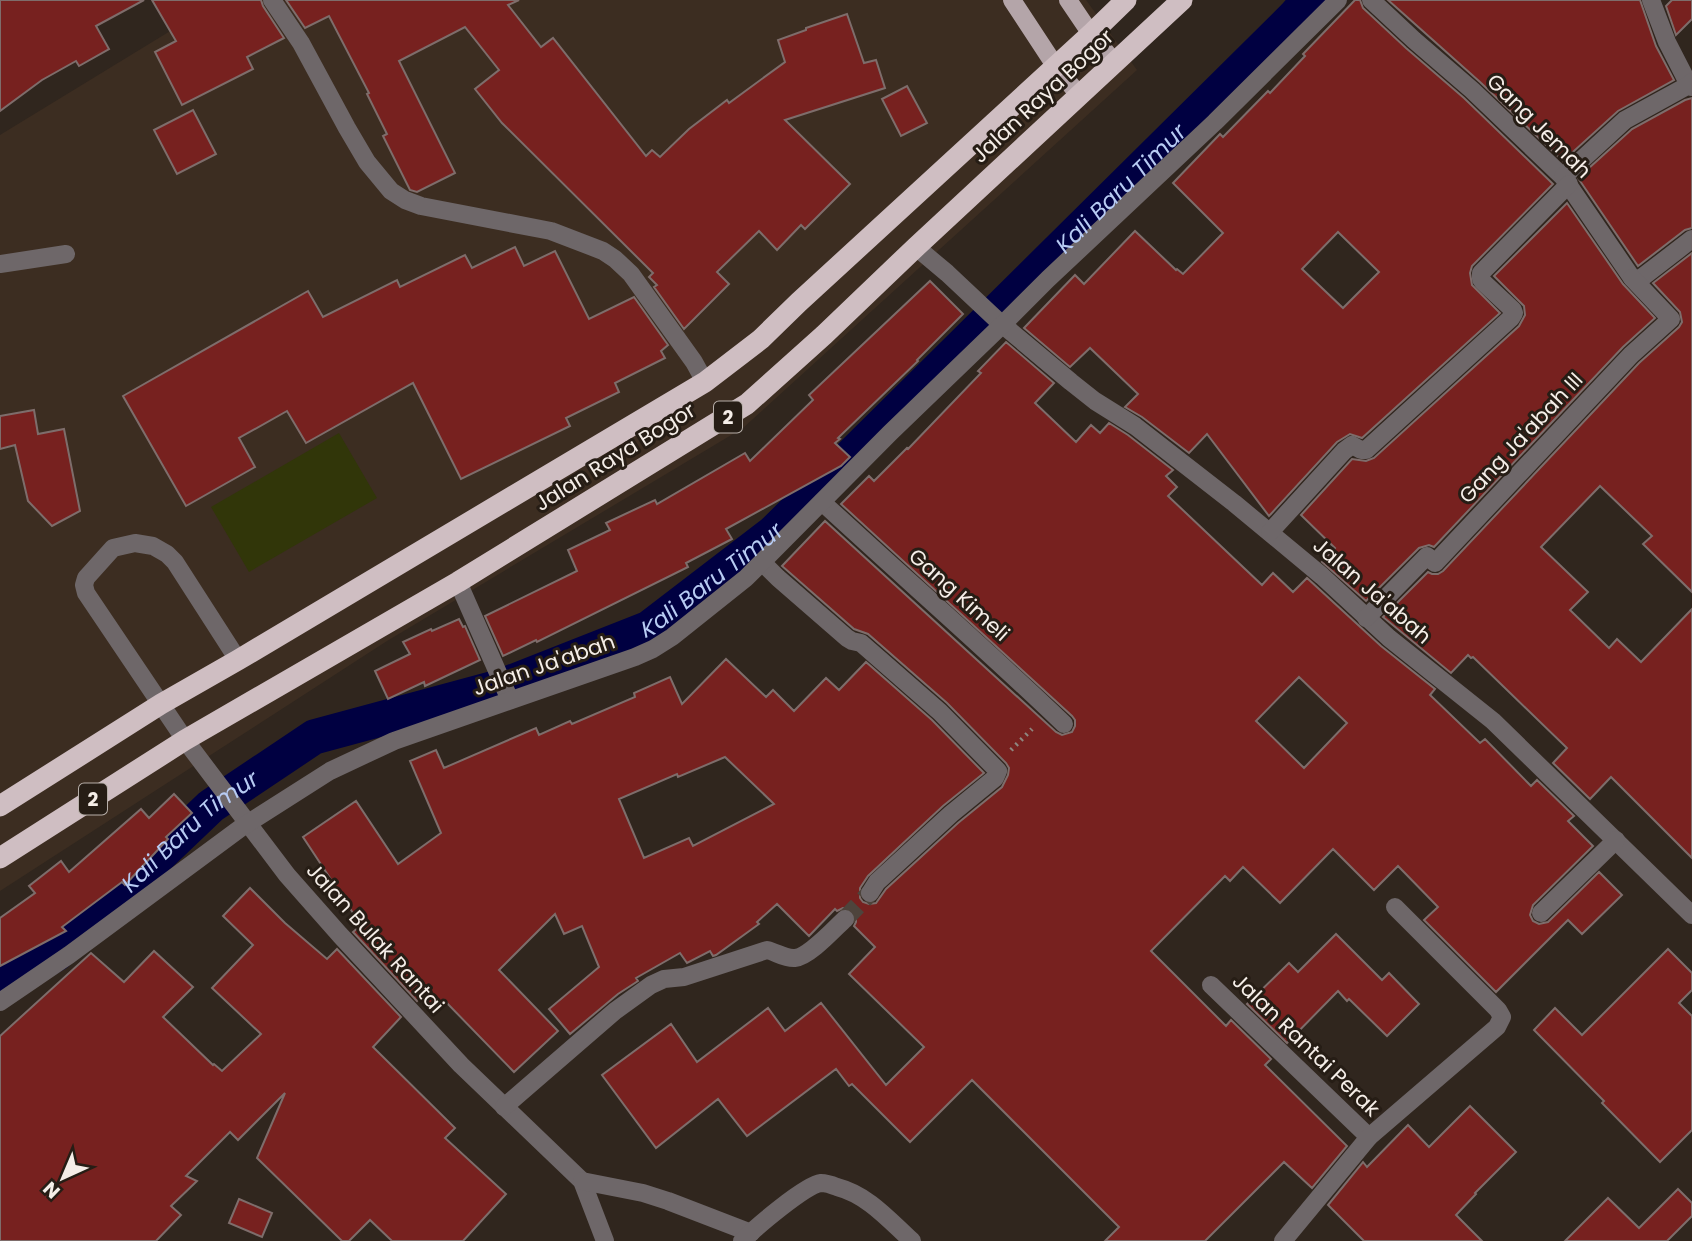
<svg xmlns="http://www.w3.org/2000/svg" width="1692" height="1241" viewBox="0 0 1692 1241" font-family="Poppins,sans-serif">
	<rect width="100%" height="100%" fill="#30261e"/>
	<!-- built -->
	<polygon fill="#3c2d21" points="221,0 1086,0 1137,70 743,428 387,641 0,891 0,135"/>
	<!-- green -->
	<polygon fill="#313609" points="339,433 377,498 249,572 211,507"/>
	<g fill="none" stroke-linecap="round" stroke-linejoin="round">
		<!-- canal -->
		<path stroke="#000041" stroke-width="35" id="s1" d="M0 987 56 954 211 806 314 737 499 687 649 628 773 533 1294 17 1309 0"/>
	</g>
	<!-- building -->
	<g fill="#77211f" stroke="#7e6d6b" stroke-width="2" fill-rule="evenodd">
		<polygon points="0,0 144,0 96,26 109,49 79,66 76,61 42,80 0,111"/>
		<polygon points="152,0 261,0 263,6 284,38 247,57 253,69 182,105 155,52 176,41"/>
		<polygon points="286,0 519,0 508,5 541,47 553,38 646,156 652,150 660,157 689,129 727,100 729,103 785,62 778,40 806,30 806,28 847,14 864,63 876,60 885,88 785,120 850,184 805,229 801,225 777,250 759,231 717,272 729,284 684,329 654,287 657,285 649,277 653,273 502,123 475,89 499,70 465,27 399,61 455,173 417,192 410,190 383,136 387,134 367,94 369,93 329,16 305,28"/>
		<path d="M1355 0H1360L1363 8 1406 48 1464 98 1553 184 1472 266 1470 273 1472 285 1500 313 1362 438 1350 434 1337 442 1269 516 1207 434 1189 453 1142 417 1125 407 1138 394 1090 348 1070 367 1024 328 1075 275 1084 284 1135 231 1176 270 1177 269 1183 274 1223 233 1173 183 1220 134 1223 137 1268 91 1270 93 1305 56 1303 54ZM1338 232 1379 272 1343 308 1302 269Z"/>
		<polygon points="1388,0 1640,0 1656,46 1674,80 1618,111 1563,161 1480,82"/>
		<polygon points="1672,0 1692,0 1692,19 1676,35 1666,6"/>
		<polygon points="907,86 927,123 901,136 882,99"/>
		<polygon points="1692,98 1692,228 1685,230 1638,266 1578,178 1632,129 1685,100"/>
		<polygon points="193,110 216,154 177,174 154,130"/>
		<polygon points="1567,203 1623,284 1655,318 1623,347 1434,547 1429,545 1419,548 1366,601 1322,562 1335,548 1301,515 1352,459 1366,461 1374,458 1519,326 1525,315 1524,306 1494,276"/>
		<polygon points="515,247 524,266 555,251 589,319 634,297 668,345 661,351 665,358 615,383 619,392 566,418 570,426 461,479 413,383 306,443 287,411 239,438 255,467 186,506 123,396 308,291 323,317 397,280 400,287 465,255 472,268"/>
		<polygon points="1692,253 1692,592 1643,544 1652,536 1600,486 1541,547 1588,592 1570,610 1609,648 1617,639 1641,662 1692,609 1692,858 1611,777 1590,799 1553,763 1567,748 1473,657 1471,658 1468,655 1451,673 1383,617 1428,572 1432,574 1438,574 1443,571 1639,363 1679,327 1682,322 1680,312 1653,283"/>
		<polygon points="930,281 963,314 917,360 918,361 838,438 840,439 835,443 850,457 841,466 726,529 732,539 686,563 688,567 537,642 536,640 503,656 485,616 577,571 568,550 610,530 606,523 655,500 657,504 745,453 750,461 813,400 809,395"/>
		<path d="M1006 342 1054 383 1035 403 1076 442 1091 425 1100 433 1109 423 1128 435 1173 470 1166 476 1177 487 1168 496 1262 585 1273 573 1293 592 1307 578 1381 646 1435 689 1430 695 1480 743 1485 739 1531 786 1537 780 1574 816 1568 821 1593 846 1533 905 1530 915 1533 921 1539 924 1548 922 1599 872 1622 895 1582 934 1568 920 1496 992 1424 920 1438 907 1398 866 1374 890 1333 849 1280 903 1243 867 1230 881 1225 876 1151 951 1226 1026 1231 1020 1271 1059 1265 1065 1347 1146 1312 1188 1284 1162 1205 1241H1105L1119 1227 972 1080 910 1142 852 1084 849 1086 836 1069 747 1136 718 1099 656 1148 602 1075 671 1024 697 1062 768 1008 785 1031 821 1003 886 1085 924 1047 849 974 875 947 854 926 856 922V916L849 908H843L837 911 835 909 809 936 777 904 757 922 759 924 716 955 713 956 710 951 687 963 680 953 636 978 638 981 618 994 570 1034 549 1009 599 967 582 926 564 934 555 914 499 970 558 1031 514 1072 444 1000 433 1012 419 999 417 1001 353 932 361 925 303 837 356 801 398 864 441 833 410 761 436 750 444 768 536 728 539 735 570 721 572 724 635 697 634 693 670 677 682 704 726 659 766 697 773 690 794 711 826 678 839 690 866 662 932 720 984 773 943 806 868 876 860 888V898L863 902 869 904 876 903 886 889 958 823 1002 787 1008 775 1009 768 1006 763 947 703 868 634 854 629 782 566 825 521 1056 732 1062 735 1072 732 1075 726V720L1072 716 841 504 869 476 874 481 907 448 908 449 981 373 978 371ZM1299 677 1347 723 1304 768 1256 721ZM725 757 774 804 693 846 689 838 644 858 619 799 677 774 678 777Z"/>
		<polygon points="34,410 38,434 64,429 80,511 52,526 28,501 15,445 0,449 0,416"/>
		<polygon points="459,619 463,627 465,626 480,660 425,686 424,682 388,699 375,671 410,654 403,642 431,629 432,631"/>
		<polygon points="174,794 192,813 166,837 168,839 125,885 122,882 62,927 66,931 0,966 0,918 35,893 29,886 61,861 69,872 141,809 149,818"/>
		<polygon points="250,888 285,923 327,959 337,949 401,1017 373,1047 455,1128 445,1138 506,1194 463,1241 392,1241 370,1220 349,1241 342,1241 257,1158 285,1093 238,1140 230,1132 186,1176 197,1181 171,1206 181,1215 156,1241 0,1241 0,1036 91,953 124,982 154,951 193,987 163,1017 213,1065 214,1064 222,1071 261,1034 212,988 253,945 223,916"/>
		<polygon points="1336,934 1382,980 1389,973 1419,1004 1387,1036 1349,999 1347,1001 1338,991 1287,1043 1247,1004 1289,963 1298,972"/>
		<polygon points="1668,949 1692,973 1692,990 1679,1003 1692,1016 1692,1130 1660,1162 1602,1103 1604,1101 1534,1030 1555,1008 1582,1035"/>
		<polygon points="1470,1106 1516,1152 1475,1193 1476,1194 1456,1215 1482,1241 1364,1241 1328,1205 1363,1162 1367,1167 1408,1125 1429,1147"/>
		<polygon points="1678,1189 1692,1203 1692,1216 1667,1241 1565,1241 1608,1198 1639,1228"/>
		<polygon points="239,1199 272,1213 262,1237 229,1223"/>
	</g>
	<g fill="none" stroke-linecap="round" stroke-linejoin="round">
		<!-- minor-tunnel -->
		<polyline stroke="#4e443c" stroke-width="18" stroke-dasharray="18 9" stroke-linecap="butt" points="845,919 870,893"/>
		<!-- path -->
		<polyline stroke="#8e867f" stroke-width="4.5" stroke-dasharray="2 5" stroke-linecap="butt" points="1011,750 1032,729"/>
		<!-- minor -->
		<g stroke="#6e6769" stroke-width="18">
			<polyline points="272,0 301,43 347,128 367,162 391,191 405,200 421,206 551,231 603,251 615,259 631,274 694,362 705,382"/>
			<polyline points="1371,0 1414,40 1472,90 1563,177 1632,278 1640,279 1692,239"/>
			<polyline points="1651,0 1667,42 1689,85 1692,87"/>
			<polyline points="1563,177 1625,120 1689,85 1692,82"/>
			<polyline points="916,247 947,273 997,320 1071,382 1095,401 1135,426 1234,503 1322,576 1389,638 1493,721 1692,915"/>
			<polyline points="0,264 66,254"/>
			<path d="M822 502C902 576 985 648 1064 724"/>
			<polyline points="1270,532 1344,451 1352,445 1361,450 1366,450 1511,318 1514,313 1513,310 1483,282 1481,279 1481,273 1569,184"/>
			<polyline points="762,562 778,578 847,638 852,641 861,643 940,712 998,771 995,778 951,814 877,882 870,893"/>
			<polyline points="458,582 510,700"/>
			<polyline points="1366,618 1427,556 1435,563 1631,355 1671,319 1632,278"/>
			<polyline points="238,660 175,562 167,554 153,546 135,543 113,548 86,578 84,585 86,593 185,740 287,875 340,935 461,1065 582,1181 605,1241"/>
			<polyline points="1541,913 1616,840"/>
			<polyline points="1211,985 1369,1137"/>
			<polyline points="0,1002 69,955 242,827 330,771 394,741 635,657 653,649 672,637 746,578 890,433 1003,324 1048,279 1215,122 1338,0"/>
			<path d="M504 1107 615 1011 651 985 664 979 684 977 767 950C776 952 785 959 795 958 809 957 835 928 845 919"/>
			<polyline points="582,1181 643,1193 668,1201 751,1233"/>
			<path d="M742 1241C755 1228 805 1185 821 1183 826 1183 832 1185 837 1187 868 1195 889 1220 912 1241"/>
			<polyline points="1283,1241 1369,1137 1497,1027 1502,1017 1498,1010 1395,907"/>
		</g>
		<!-- major -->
		<g stroke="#b4a5a9" stroke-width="18">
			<polyline points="1012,0 1056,67 1079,95"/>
			<polyline points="1068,0 1091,34 1114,62"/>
		</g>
		<!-- highway -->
		<g stroke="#cfbec2" stroke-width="21">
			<polyline points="0,806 161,704 238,660 705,382 761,339 799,302 1091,34 1126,0"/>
			<polyline points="0,858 185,740 458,582 747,404 824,335 916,247 1182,0"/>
		</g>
	</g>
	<g text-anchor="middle" stroke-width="6" stroke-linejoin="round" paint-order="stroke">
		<!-- shield labels -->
		<g fill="#261d15" stroke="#b7afa9" stroke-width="2">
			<rect x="714" y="401.5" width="28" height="31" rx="5"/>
			<rect x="79" y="783.5" width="28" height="31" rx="5"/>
		</g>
		<g font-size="19" font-weight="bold" fill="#f5eee8">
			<text x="728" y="424">2</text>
			<text x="93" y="806">2</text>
		</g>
		<!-- street labels -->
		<g font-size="21" fill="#f5eee8" stroke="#261d15">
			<text transform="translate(1043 96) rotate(-43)" y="7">Jalan Raya Bogor</text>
			<text transform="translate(1539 126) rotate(45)" y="7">Gang Jemah</text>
			<text transform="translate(1521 438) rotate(-47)" y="7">Gang Ja'abah III</text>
			<text transform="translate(615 457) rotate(-32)" y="7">Jalan Raya Bogor</text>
			<text transform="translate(1372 591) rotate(41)" y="7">Jalan Ja'abah</text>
			<text transform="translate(959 595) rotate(42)" y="7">Gang Kimeli</text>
			<text transform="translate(544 665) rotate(-19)" y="7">Jalan Ja'abah</text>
			<text transform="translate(375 938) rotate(48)" y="7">Jalan Bulak Rantai</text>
			<text transform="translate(1306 1045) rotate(44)" y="7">Jalan Rantai Perak</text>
		</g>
		<!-- water labels -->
		<g font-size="23" font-style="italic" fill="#b7cbf3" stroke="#261d15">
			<text dy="8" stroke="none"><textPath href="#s1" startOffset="1402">Kali Baru Timur</textPath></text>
			<text dy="8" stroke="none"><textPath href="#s1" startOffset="835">Kali Baru Timur</textPath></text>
			<text dy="8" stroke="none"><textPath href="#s1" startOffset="247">Kali Baru Timur</textPath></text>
		</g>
	</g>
	<!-- north arrow -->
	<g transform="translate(63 1178) rotate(224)" stroke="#261d15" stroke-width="5" paint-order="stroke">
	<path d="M0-5L12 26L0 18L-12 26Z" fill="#f5eee8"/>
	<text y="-10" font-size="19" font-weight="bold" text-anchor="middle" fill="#f5eee8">N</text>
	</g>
</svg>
